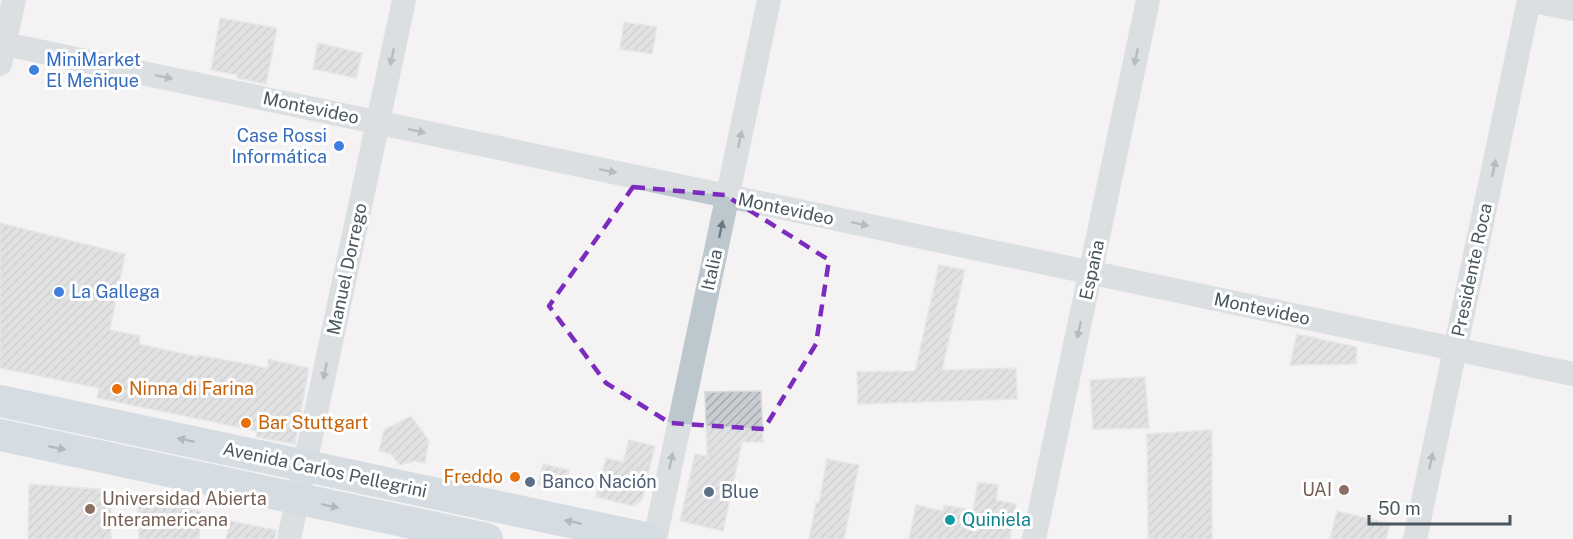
<svg xmlns="http://www.w3.org/2000/svg" width="1573" height="539" viewBox="0 0 1573 539" font-family="'Public Sans',sans-serif">
	<defs>
		<pattern id="building-hatch" width="6" height="6" patternUnits="userSpaceOnUse" patternTransform="scale(1.5)"><rect width="6" height="6" fill="#c9cdd1"/><path d="M-1 1l2-2M0 6l6-6M5 7l2-2" fill="none" stroke="#a5a9ad"/></pattern>
	</defs>
	<rect width="100%" height="100%" fill="#f4f2f2"/>
	<!-- building -->
	<g fill="url(#building-hatch)" stroke="#d6d9dd" stroke-width="1.5">
		<polygon points="220,18 277,28 266,84 237,78 238,75 211,70"/>
		<polygon points="624,22 657,27 652,54 620,49"/>
		<polygon points="318,43 362,53 356,78 313,69"/>
		<polygon points="0,223 125,254 110,330 140,336 139,344 198,357 198,355 268,368 268,359 309,368 295,444 256,437 257,431 97,398 99,388 0,368"/>
		<polygon points="939,265 965,270 942,370 1016,368 1017,399 858,404 857,372 915,371"/>
		<polygon points="1297,334 1357,347 1356,364 1290,365"/>
		<polygon points="1145,377 1149,428 1093,429 1090,380"/>
		<polygon points="761,391 763,442 742,442 723,531 680,521 695,454 707,456 705,392"/>
		<polygon points="411,416 429,441 425,463 415,461 400,465 391,454 379,451 384,430"/>
		<polygon points="1212,430 1212,539 1148,539 1147,434"/>
		<polygon points="629,440 655,446 642,500 633,506 596,497 606,458 623,462"/>
		<polygon points="827,459 859,465 844,539 809,539 816,502 819,503"/>
		<polygon points="543,464 569,470 564,491 538,485"/>
		<polygon points="978,482 998,485 996,500 1016,504 1010,539 909,539 916,505 943,511 944,505 973,510"/>
		<polygon points="29,484 111,490 111,539 28,539"/>
		<polygon points="138,498 201,511 199,539 139,539"/>
		<polygon points="1337,511 1390,524 1386,539 1330,539"/>
		<polygon points="230,521 276,530 275,539 226,539"/>
	</g>
	<g fill="none" stroke-linecap="round" stroke-linejoin="round">
		<!-- minor -->
		<g stroke="#bdc7ce" stroke-width="24">
			<polyline points="1529,0 1573,9"/>
			<polyline points="0,43 1573,374"/>
			<polyline points="0,64 14,0"/>
			<polyline points="289,539 404,0"/>
			<polyline points="655,539 769,0"/>
			<polyline points="1034,539 1148,0"/>
			<polyline points="1415,539 1529,0"/>
		</g>
		<!-- major -->
		<g stroke="#b2c4cf" stroke-width="32">
			<polyline points="0,401 650,539"/>
			<polyline points="0,435 487,539"/>
		</g>
	</g>
	<!-- one-way arrows -->
	<defs><path id="oneway-solid" d="M-6-.8H1V-3.2L6.5 0L1 3.2V.8H-6Z" transform="scale(1.5)"/></defs>
	<g fill="#6c7980">
		<use href="#oneway-solid" transform="translate(392 57) rotate(102)"/>
		<use href="#oneway-solid" transform="translate(1136 57) rotate(102)"/>
		<use href="#oneway-solid" transform="translate(164 77) rotate(12)"/>
		<use href="#oneway-solid" transform="translate(417 131) rotate(12)"/>
		<use href="#oneway-solid" transform="translate(740 139) rotate(-78)"/>
		<use href="#oneway-solid" transform="translate(1494 168) rotate(-78)"/>
		<use href="#oneway-solid" transform="translate(608 171) rotate(12)"/>
		<use href="#oneway-solid" transform="translate(860 224) rotate(12)"/>
		<use href="#oneway-solid" transform="translate(721 229) rotate(-78)"/>
		<use href="#oneway-solid" transform="translate(1079 330) rotate(102)"/>
		<use href="#oneway-solid" transform="translate(325 371) rotate(102)"/>
		<use href="#oneway-solid" transform="translate(671 461) rotate(-78)"/>
		<use href="#oneway-solid" transform="translate(1431 461) rotate(-78)"/>
	</g>
	<g fill="#63727b">
		<use href="#oneway-solid" transform="translate(186 440) rotate(-168)"/>
		<use href="#oneway-solid" transform="translate(57 448) rotate(12)"/>
		<use href="#oneway-solid" transform="translate(330 506) rotate(12)"/>
		<use href="#oneway-solid" transform="translate(573 522) rotate(-168)"/>
	</g>
	<!-- marked area -->
	<path d="M0 0H1573V539H0ZM633 187 725 195 829 260 816 344 764 429 670 423 606 383 549 306Z" fill="#f4f2f2" fill-opacity=".55" fill-rule="evenodd"/>
	<path fill="none" stroke="#7b2cbf" stroke-width="4.5" stroke-dasharray="12 8" stroke-linejoin="round" d="M633 187 725 195 829 260 816 344 764 429 670 423 606 383 549 306Z"/>
	<!-- markers -->
	<g fill="#3f7fe0" stroke="#fff" stroke-width="2">
		<circle cx="34" cy="70" r="6"/>
		<circle cx="339" cy="146" r="6"/>
		<circle cx="59" cy="292" r="6"/>
	</g>
	<g fill="#e8710a" stroke="#fff" stroke-width="2">
		<circle cx="117" cy="389" r="6"/>
		<circle cx="246" cy="423" r="6"/>
		<circle cx="515" cy="477" r="6"/>
	</g>
	<g fill="#5c6f8a" stroke="#fff" stroke-width="2">
		<circle cx="530" cy="482" r="6"/>
		<circle cx="709" cy="492" r="6"/>
	</g>
	<g fill="#8d6e63" stroke="#fff" stroke-width="2">
		<circle cx="1344" cy="490" r="6"/>
		<circle cx="90" cy="509" r="6"/>
	</g>
	<circle fill="#0f9aa8" stroke="#fff" stroke-width="2" cx="950" cy="520" r="6"/>
	<g text-anchor="middle" stroke-width="6" stroke-linejoin="round" paint-order="stroke">
		<!-- shop labels -->
		<g font-size="18" fill="#366cbe" stroke="#fff" text-anchor="start">
			<text x="46" y="66">MiniMarket<tspan x="46" dy="21">El Meñique</tspan></text>
			<text x="327" y="142" text-anchor="end">Case Rossi<tspan x="327" dy="21">Informática</tspan></text>
			<text x="71" y="298">La Gallega</text>
		</g>
		<!-- street labels -->
		<g font-size="18" fill="#49575f" stroke="#fff">
			<text transform="translate(311 108) rotate(12)" y="6">Montevideo</text>
			<text transform="translate(786 209) rotate(12)" y="6">Montevideo</text>
			<text transform="translate(347 269) rotate(-78)" y="6">Manuel Dorrego</text>
			<text transform="translate(712 270) rotate(-78)" y="6">Italia</text>
			<text transform="translate(1092 270) rotate(-78)" y="6">España</text>
			<text transform="translate(1472 270) rotate(-78)" y="6">Presidente Roca</text>
			<text transform="translate(1262 309) rotate(12)" y="6">Montevideo</text>
			<text transform="translate(325 470) rotate(12)" y="6">Avenida Carlos Pellegrini</text>
		</g>
		<!-- food labels -->
		<g font-size="18" fill="#c56008" stroke="#fff" text-anchor="start">
			<text x="129" y="395">Ninna di Farina</text>
			<text x="258" y="429">Bar Stuttgart</text>
			<text x="503" y="483" text-anchor="end">Freddo</text>
		</g>
		<!-- service labels -->
		<g font-size="18" fill="#4e5e75" stroke="#fff" text-anchor="start">
			<text x="542" y="488">Banco Nación</text>
			<text x="721" y="498">Blue</text>
		</g>
		<!-- education labels -->
		<g font-size="18" fill="#785e54" stroke="#fff" text-anchor="end">
			<text x="1332" y="496">UAI</text>
			<text x="102" y="505" text-anchor="start">Universidad Abierta<tspan x="102" dy="21">Interamericana</tspan></text>
		</g>
		<!-- culture labels -->
		<g font-size="18" fill="#0d838f" stroke="#fff" text-anchor="start">
			<text x="962" y="526">Quiniela</text>
		</g>
	</g>
	<!-- scale -->
	<path d="M1369 515v9h141v-9" fill="none" stroke="#49575f" stroke-width="3"/>
	<text x="1378" y="515" font-size="18" fill="#49575f" stroke="#ffffff" stroke-width="4.5" paint-order="stroke">50 m</text>
</svg>
